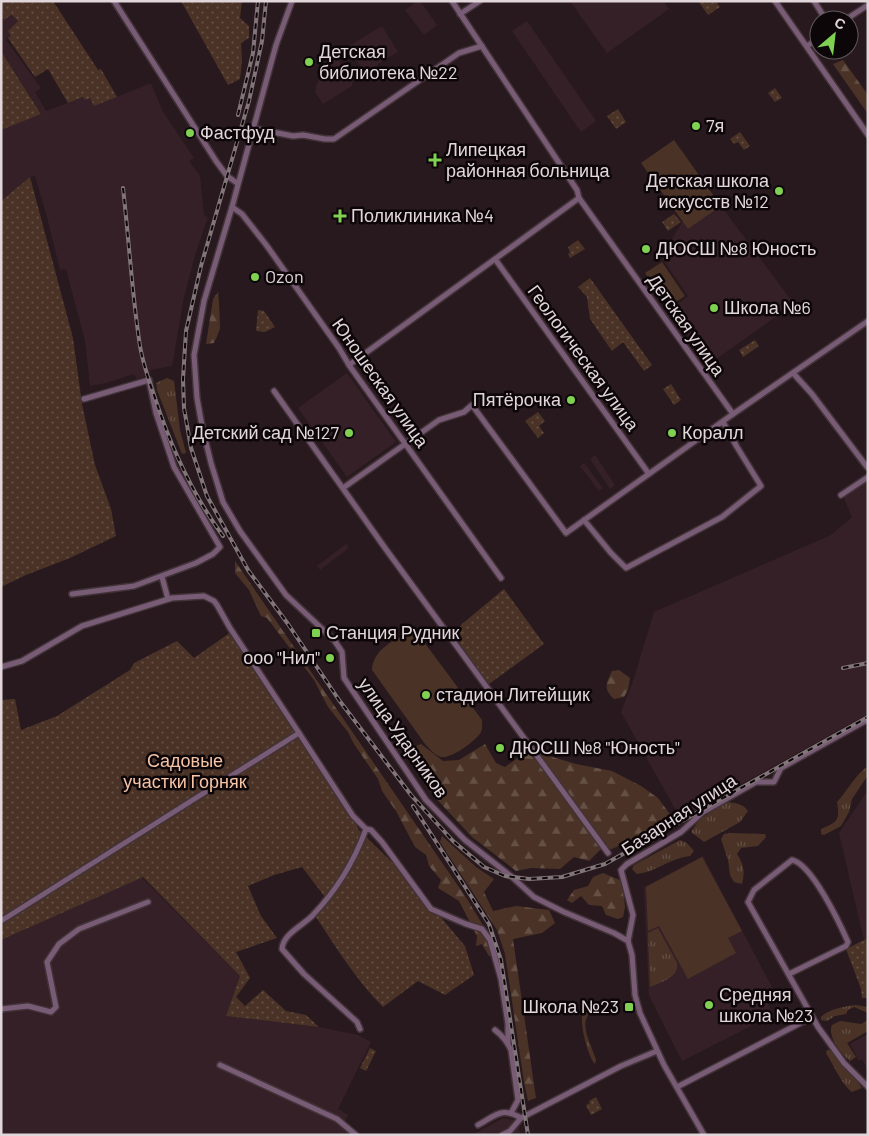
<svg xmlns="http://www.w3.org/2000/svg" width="869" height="1136" viewBox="0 0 869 1136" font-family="Barlow,sans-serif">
	<defs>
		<pattern id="grass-tufts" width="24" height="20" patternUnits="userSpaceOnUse" patternTransform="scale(1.25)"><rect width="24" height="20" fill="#4a3326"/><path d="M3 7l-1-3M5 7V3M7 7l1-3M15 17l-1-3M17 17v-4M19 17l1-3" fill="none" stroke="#645045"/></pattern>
		<pattern id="forest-firs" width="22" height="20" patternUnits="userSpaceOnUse" patternTransform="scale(1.25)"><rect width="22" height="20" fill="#4a3326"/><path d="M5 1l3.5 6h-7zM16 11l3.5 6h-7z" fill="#645045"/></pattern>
		<pattern id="park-dots" width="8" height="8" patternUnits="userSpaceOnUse" patternTransform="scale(1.25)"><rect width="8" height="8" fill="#4a3326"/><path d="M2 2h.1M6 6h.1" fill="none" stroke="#645045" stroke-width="1.8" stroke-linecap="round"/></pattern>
	</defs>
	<rect width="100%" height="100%" fill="#28191e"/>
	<!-- built -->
	<g fill="#352027">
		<polygon points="417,1 420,1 437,25 424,35 405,10"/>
		<polygon points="570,1 663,1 669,9 607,53"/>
		<polygon points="10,15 12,17 13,16 18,21 9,31 12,36 6,40 41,88 35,92 46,111 84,97 90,98 94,106 151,83 163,112 194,158 189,161 200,176 204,216 208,217 196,252 184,297 172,366 150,370 150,374 137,379 134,374 106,383 90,386 85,341 66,269 60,270 47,217 35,176 30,177 1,201 1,130 41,113 1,51 1,17 4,20"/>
		<polygon points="527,21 596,121 581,132 512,31"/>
		<polygon points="382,26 398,52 379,63 372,73 365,75 349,46"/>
		<polygon points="336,56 353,81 352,86 323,104 315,92 316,85"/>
		<polygon points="721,206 794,304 709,364 675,316 670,317 667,313 688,296 661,257 683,221 688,229"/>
		<polygon points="347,373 396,442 347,477 298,408"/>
		<polygon points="595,455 615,485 610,489 590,459"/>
		<polygon points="584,463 603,488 599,491 580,466"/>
		<polygon points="868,482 868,714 680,818 621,712 633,681 654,612 831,535 852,517 843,496"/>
		<polygon points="346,544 349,548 320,570 317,566"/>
		<polygon points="868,790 868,938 864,940 839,833"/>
		<polygon points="703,856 775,993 766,999 773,1015 682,1061 649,995 644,887"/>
		<polygon points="141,877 240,976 226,1016 319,1027 358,1035 371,1042 338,1109 348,1115 343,1127 351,1135 1,1135 1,940"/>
		<polygon points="868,1034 868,1070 862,1059 859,1061 850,1044"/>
		<polygon points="503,1118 514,1120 519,1128 520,1135 472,1135"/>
	</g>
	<!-- grass -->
	<g fill="url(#grass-tufts)">
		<polygon points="167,378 174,381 180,430 186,453 182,454 157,390 156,383"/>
		<path d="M868 766V775L852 799 849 812 841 826 824 835 821 834V829C838 822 840 820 837 802 848 790 855 775 868 766Z"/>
		<path d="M726 802C736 803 742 803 748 811L740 822 704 842 691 832 699 820Z"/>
		<path d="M731 833 765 834 766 837 758 846 741 848 737 854C744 865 745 872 742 884L734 882 730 875 728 860 721 839 724 834Z"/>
		<path d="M680 840 687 843 694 851 690 856C670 858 656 872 637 874L632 869 634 865Z"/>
		<path d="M658 928 677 963C679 978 661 982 650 987L648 933Z"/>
		<path d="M856 1005 868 1007V1013L854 1007 848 1010 846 1014 835 1016 827 1021 821 1020V1017C828 1009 846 1006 856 1005Z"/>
		<path d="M592 1006 593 1010C576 1022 592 1045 596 1060L595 1064C588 1057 579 1023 583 1013 584 1011 587 1009 588 1007Z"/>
		<path d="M868 1020V1031L847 1043 856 1057 850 1061C841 1054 827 1036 832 1025L840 1021 861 1024Z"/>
		<path d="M827 1050C831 1050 831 1050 834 1053 839 1057 860 1084 862 1088L852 1092C842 1085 833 1064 826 1053Z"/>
	</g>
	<!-- forest -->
	<g fill="url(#forest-firs)">
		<polygon points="843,60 868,95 868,114 833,64"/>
		<path d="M218 292C219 296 220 324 220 328 219 333 216 338 214 343L206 344 213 299Z"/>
		<polygon points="235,561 467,899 487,932 492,956 489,956 482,944 476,946 477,936 459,901 438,888 441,880 429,866 426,855 415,847 396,811 382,791 378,779 354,744 348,732 328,707 314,680 267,618 261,616 249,590 235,573"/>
		<path d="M619 670 630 678 628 690 624 697 614 699C603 688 606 684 612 671Z"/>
		<polygon points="398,734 405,734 416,746 421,744 443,761 459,760 485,744 496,763 505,767 529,750 576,764 612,771 641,786 658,798 672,817 658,828 612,849 602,848 589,861 574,857 560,869 531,868 516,871 472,837 431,793 424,776 400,743"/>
		<polygon points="442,836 476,867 494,879 484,892 493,911 516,906 549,910 555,923 542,933 513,939 536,1098 528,1101 524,1082 505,954 497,930 440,842"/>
		<polygon points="603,873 622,881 625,907 623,917 618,919 606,915 602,906 589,905 581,896 572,903 567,900 574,890 588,886 593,877"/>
	</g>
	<!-- park -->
	<g fill="url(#park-dots)">
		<polygon points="1,1 53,1 98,70 101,69 117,97 94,106 90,98 85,100 83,97 68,103 48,69 35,77 8,38 11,36 8,31 18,21 13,16 11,15 4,20 1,17 3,13 1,11"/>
		<polygon points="181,1 242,1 240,18 249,26 249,38 241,43 242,61 240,79 228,85"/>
		<polygon points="698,1 716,1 720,7 708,15"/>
		<polygon points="1,51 41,114 1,130"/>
		<polygon points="775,88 782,98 775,102 768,93"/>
		<polygon points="618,109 626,122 616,129 607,116"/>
		<polygon points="740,132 750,146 744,150 738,142 734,144 730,139"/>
		<polygon points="30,177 73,338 82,404 95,465 111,509 116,536 70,558 26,575 1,587 1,201"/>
		<polygon points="674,214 681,222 668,231 662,222"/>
		<polygon points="578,240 585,249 570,258 568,254 570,253 568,247"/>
		<polygon points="590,278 652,365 644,371 623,342 612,351 590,319 587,297 578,287"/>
		<polygon points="258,310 264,311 275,327 265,332 256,331"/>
		<polygon points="755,340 759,346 743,357 739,350"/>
		<polygon points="671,384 681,400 674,405 663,389"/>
		<polygon points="538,412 545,421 539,426 544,433 538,438 525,421"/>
		<polygon points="504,589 544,644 489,684 455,638 456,629"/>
		<path d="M231 632 353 816 358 829 407 877 465 946 474 975 445 995 418 981 383 1007C357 981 337 949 316 917L328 901 302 867 274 875 248 886 261 916 277 938 236 952 250 978 236 997 245 1006 263 990 286 1011 306 1015 319 1027 226 1016 240 976 143 877 1 940V700L15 699 21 730 57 716 130 670 134 663 177 641 194 658Z"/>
		<polygon points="868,938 868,998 862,998 861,989 846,949"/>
		<polygon points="370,1048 376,1051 366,1071 360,1068"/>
		<polygon points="596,1097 602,1109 591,1115 586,1105 590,1103 589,1101"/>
	</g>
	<!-- pitch -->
	<g fill="#4a3326">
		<polygon points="674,140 721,206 688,229 641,163"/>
		<polygon points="662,262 685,296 668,307 645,273"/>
		<path d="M407 634 414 635 421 638 482 720C482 724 483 728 481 732 476 741 451 759 441 757 434 755 430 749 425 744L372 670C373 651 391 641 407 634Z"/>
		<polygon points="702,857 742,931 728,938 736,953 688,979 659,926 648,931 646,887"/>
	</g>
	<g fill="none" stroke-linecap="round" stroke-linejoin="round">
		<defs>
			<g id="minor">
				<polyline points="114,1 216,161 227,176 237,183"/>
				<polyline points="292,1 276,45 232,207 204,301 194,355 197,398 202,426 211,463 223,502 240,531 286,595 334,640 342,652 344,678 426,800 465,840 512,877 534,897 564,912 614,933 628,941 632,955 635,995 640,1013 664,1065 704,1135"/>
				<polyline points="452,1 577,190 579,198 733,414"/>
				<polyline points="775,1 868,135"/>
				<polyline points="814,1 826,20"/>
				<polyline points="460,14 480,1"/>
				<polyline points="845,20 868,5"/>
				<polyline points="807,46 819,38"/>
				<polyline points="252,128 293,136 303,135 325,139 334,139 459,53 482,46"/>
				<polyline points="232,207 242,214 267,246 339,348 349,365 501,578"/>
				<polyline points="495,259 649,474"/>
				<polyline points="349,365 579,198"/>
				<polyline points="793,373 812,394 867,467"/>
				<polyline points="274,391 385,548 608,853"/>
				<polyline points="343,488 439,420 464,412 472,405 566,533 733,414 868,321"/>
				<polyline points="841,495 868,477"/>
				<polyline points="584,520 611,553 626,568 722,517 761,486 737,447 723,422"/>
				<polyline points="162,577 168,599"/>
				<polyline points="72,594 134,586 196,563 213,554 220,547 174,467 156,413 149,380 84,399"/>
				<polyline points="1,667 22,661 82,626 172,598 204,596 214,601 217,605 230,628 299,733"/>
				<polyline points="1,921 299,733 353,816 366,829"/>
				<polyline points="628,941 633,915 621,870 627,864 681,832 703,812 756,782 774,782 781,768 865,721"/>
				<path d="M789 974 846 946 848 942C840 924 812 864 792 860L754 890 748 902 818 1027 844 1063 868 1087"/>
				<polyline points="1,1009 28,1006 51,1012 56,1007 47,962 59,944 79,929 148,902"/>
				<path d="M360 1029 357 1022 304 974 282 949C283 934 302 926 312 916 336 891 354 862 366 829L371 830 382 842 431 909 466 924 482 929 490 940 501 979 508 1024V1043"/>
				<path d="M495 1030C503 1036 507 1041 511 1050L518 1100 511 1113"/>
				<polyline points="220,1065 337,1119 356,1135"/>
				<polyline points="677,1087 812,1017"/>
				<path d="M478 1125C495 1116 501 1106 521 1118"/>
				<polyline points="502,1135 510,1131 521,1118 621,1066 657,1051"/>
			</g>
		</defs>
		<!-- minor casing -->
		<use href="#minor" stroke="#423338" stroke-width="8"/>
		<!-- minor -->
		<use href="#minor" stroke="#785b75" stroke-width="5"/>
		<defs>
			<g id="rail">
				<polyline points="266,1 262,41 249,101 201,266 186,331 183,379 184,408 191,448 207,496 248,570 288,624 339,700 411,795 453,841 484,867 505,876 529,879 562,877 605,864 868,717"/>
				<polyline points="238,115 253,53 258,1"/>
				<path d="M123 188C129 240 132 295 140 346 143 364 149 381 155 398 171 447 192 494 223 536"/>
				<polyline points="843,668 868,663"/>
				<polyline points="413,806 489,924 501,960 528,1135"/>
			</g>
		</defs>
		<!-- rail casing -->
		<use href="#rail" stroke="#827579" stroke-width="4"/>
		<!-- rail -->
		<use href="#rail" stroke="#0c0608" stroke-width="2" stroke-dasharray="5.5" stroke-linecap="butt"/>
	</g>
	<!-- markers -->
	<g fill="#80d051" stroke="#0c0608" stroke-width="2">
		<circle cx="309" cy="62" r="5"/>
		<circle cx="696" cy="126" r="5"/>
		<circle cx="190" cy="133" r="5"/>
		<path d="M432.5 152.5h5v5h5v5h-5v5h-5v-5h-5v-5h5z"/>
		<circle cx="779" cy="191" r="5"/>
		<path d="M337.5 208.5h5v5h5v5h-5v5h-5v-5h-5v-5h5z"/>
		<circle cx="646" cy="249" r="5"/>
		<circle cx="255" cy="277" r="5"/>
		<circle cx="714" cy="308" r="5"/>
		<circle cx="571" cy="400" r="5"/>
		<circle cx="349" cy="433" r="5"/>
		<circle cx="672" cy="433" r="5"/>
		<rect x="311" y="628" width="10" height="10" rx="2.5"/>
		<circle cx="330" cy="658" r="5"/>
		<circle cx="426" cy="695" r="5"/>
		<circle cx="500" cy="748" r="5"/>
		<circle cx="709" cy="1005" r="5"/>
		<rect x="624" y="1002" width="10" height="10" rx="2.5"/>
	</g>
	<g text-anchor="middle" stroke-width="5" stroke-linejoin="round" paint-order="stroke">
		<!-- poi labels -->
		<g font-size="18" fill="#e1d6d9" stroke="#0c0608" text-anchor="start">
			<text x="319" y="58">Детская<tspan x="319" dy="21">библиотека №22</tspan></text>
			<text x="706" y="132">7я</text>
			<text x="200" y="139">Фастфуд</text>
			<text x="446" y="156">Липецкая<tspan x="446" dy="21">районная больница</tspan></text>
			<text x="769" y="187" text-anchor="end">Детская школа<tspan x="769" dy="21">искусств №12</tspan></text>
			<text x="351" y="222">Поликлиника №4</text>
			<text x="656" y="255">ДЮСШ №8 Юность</text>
			<text x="265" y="283">Ozon</text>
			<text x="724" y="314">Школа №6</text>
			<text x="561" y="406" text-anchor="end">Пятёрочка</text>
			<text x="339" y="439" text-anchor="end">Детский сад №127</text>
			<text x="682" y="439">Коралл</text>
			<text x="326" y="639">Станция Рудник</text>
			<text x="320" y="664" text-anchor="end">ооо "Нил"</text>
			<text x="436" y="701">стадион Литейщик</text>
			<text x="510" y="754">ДЮСШ №8 "Юность"</text>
			<text x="719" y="1001">Средняя<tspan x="719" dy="21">школа №23</tspan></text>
			<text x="619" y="1013" text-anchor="end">Школа №23</text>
		</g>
		<!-- street labels -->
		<g font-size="18" fill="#e1d6d9" stroke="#0c0608">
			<text transform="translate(686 325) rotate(55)" y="6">Детская улица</text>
			<text transform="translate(583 358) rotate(54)" y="6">Геологическая улица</text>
			<text transform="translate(380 383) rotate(55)" y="6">Юношеская улица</text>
			<text transform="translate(403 738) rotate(55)" y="6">улица Ударников</text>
			<text transform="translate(679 815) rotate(-33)" y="6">Базарная улица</text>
		</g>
		<!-- park labels -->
		<g font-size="18" fill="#f6c3a4" stroke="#0c0608">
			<text x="185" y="767">Садовые<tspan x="185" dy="21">участки Горняк</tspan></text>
		</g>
	</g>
	<!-- border -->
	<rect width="869" height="1136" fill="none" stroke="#e1d6d9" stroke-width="5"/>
	<!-- north arrow -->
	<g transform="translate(834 35) rotate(28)"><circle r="24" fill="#0c0608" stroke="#61595c"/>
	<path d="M0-4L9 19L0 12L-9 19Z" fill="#80d051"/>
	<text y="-8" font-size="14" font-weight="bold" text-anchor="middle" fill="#e1d6d9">С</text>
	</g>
</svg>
